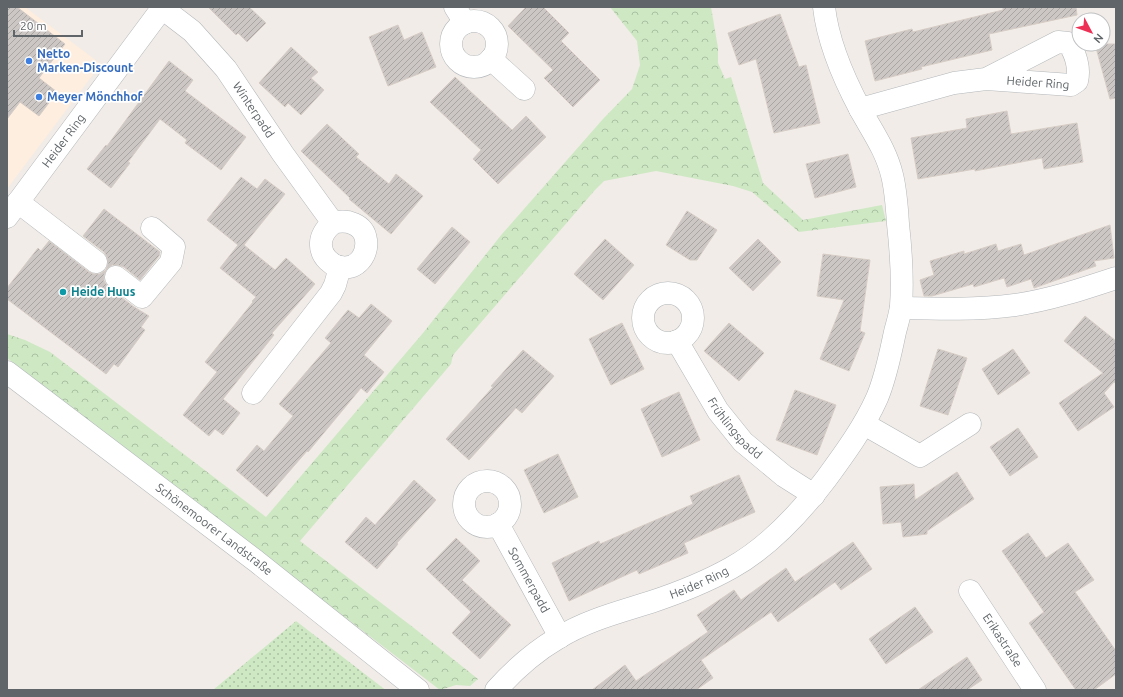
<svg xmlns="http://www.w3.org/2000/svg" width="1123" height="697" viewBox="0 0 1123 697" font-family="Ubuntu,sans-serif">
	<defs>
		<pattern id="grass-dots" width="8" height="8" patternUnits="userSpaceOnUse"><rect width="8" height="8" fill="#cee8c4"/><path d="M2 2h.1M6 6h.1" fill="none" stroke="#aac0a3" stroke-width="1.8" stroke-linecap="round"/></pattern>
		<pattern id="park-crowns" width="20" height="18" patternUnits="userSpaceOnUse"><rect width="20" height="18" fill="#cee8c4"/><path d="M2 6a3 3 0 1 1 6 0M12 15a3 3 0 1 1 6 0" fill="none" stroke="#aac0a3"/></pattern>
		<pattern id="building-hatch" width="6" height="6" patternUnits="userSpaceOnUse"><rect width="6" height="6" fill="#ccc7c4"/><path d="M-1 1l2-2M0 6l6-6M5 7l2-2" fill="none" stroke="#a9a5a3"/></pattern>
	</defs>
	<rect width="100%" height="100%" fill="#f1ece7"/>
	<!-- commercial -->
	<polygon fill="#feeedf" points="7,7 25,7 101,64 7,189"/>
	<!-- grass -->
	<polygon fill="url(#grass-dots)" points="296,621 383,688 386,690 213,690"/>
	<!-- park -->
	<polygon fill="url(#park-crowns)" points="610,7 711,7 718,48 718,63 725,79 731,77 763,183 803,220 882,205 886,221 799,232 752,192 733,186 656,171 604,181 595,190 453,355 451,364 300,541 414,628 478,679 470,686 456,685 440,690 7,358 7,334 25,340 50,352 266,517 423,333 502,234 603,119 632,89 640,65 637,41"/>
	<!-- building -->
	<g fill="url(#building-hatch)" stroke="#d6ccc5">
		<polygon points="7,7 17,7 65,44 39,78 57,92 39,116 20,102 7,119"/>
		<polygon points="208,7 249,7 266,23 247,42 238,33 236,35"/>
		<polygon points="526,7 543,7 569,33 561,41 600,80 573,107 544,78 553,70 508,26"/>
		<polygon points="1003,7 1076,7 1077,15 989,34 992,50 921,67 922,69 875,81 865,41 912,29 913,32 1003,10"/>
		<polygon points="780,14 799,67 806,65 820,123 774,133 756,59 739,65 728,33"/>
		<polygon points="398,25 404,40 422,32 436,67 388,86 369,37"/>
		<polygon points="1095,44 1116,44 1116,98 1110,99"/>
		<polygon points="291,47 318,72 311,78 324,90 301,115 288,103 285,107 259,83"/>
		<polygon points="169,61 193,80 185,91 246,137 221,170 185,143 187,140 160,119 128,162 130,163 111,188 87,169 106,145 107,146"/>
		<polygon points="455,77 512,130 526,116 546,137 498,184 473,159 481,150 430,102"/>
		<polygon points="1007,111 1011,134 1077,123 1083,162 1044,169 1042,158 975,171 975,169 918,179 911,138 967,128 966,119"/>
		<polygon points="327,124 359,154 356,157 389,184 396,174 423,196 391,234 349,199 350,198 301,151"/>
		<polygon points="848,154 856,187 815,198 806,164"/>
		<polygon points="241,177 257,189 265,179 285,194 244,245 275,270 286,258 315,284 272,333 274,335 223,399 240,413 223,435 215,429 209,436 183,415 217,372 205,362 253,302 252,301 256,297 220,268 238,245 207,220"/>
		<polygon points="104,209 160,252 159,256 140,280 124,267 118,265 112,265 106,270 104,275 104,281 108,287 134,307 149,316 141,327 145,330 118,367 114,364 106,374 7,299 7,288 38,248 41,251 49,241 89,272 94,274 100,274 106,270 108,264 107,257 104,252 83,236"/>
		<polygon points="687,211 717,230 697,260 690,260 666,245"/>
		<polygon points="1110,225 1114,258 1094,261 1096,266 1034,288 1031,279 1007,287 1004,278 974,287 973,284 932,296 924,296 920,280 934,275 930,261 964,251 964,254 996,244 998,251 1021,244 1024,255"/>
		<polygon points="452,227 470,242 435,284 417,269"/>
		<polygon points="605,239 634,265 603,300 574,274"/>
		<polygon points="758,239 781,262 753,291 729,268"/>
		<polygon points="823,254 870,260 860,331 865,333 849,371 820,359 844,300 817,296"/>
		<polygon points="371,304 392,321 364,355 384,372 367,393 361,388 308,452 307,451 267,497 236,470 257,445 264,451 293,416 279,404 331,343 325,338 348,310 359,318"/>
		<polygon points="1085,316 1116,341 1116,383 1114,382 1104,393 1114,407 1078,431 1059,403 1103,373 1064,341"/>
		<polygon points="622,323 644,369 611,385 589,339"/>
		<polygon points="729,323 764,353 739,381 704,351"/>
		<polygon points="938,349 967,358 948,415 920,406"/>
		<polygon points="1013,349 1030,373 998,395 982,369"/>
		<polygon points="523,350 554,376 522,413 516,408 469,460 446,439 493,387 491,386"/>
		<polygon points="795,390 836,405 817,455 776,440"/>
		<polygon points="679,392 700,440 662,457 641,409"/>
		<polygon points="1018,428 1038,457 1010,476 990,447"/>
		<polygon points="558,454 578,497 544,513 524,470"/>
		<polygon points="957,472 974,499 927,531 927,534 903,537 901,522 883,524 880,487 914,484 915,500"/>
		<polygon points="739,475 755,512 684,543 688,553 639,574 637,570 569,601 552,563 599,541 600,544 693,504 690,496"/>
		<polygon points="414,480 436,500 397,543 398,544 377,569 345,542 366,517 375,525"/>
		<polygon points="1028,533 1046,558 1068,543 1094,580 1075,592 1116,651 1116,674 1094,690 1076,690 1029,623 1044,612 1002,551"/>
		<polygon points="456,538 480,561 462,580 511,625 480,659 452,633 471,612 426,569"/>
		<polygon points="853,542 872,569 841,590 835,582 778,622 771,612 701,660 713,678 696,690 592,690 625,665 636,681 708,632 697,615 734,590 741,600 786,568 795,582"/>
		<polygon points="915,607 933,632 886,664 869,639"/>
		<polygon points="967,657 982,680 967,690 918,690"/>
	</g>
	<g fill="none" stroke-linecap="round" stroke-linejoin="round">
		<defs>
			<g id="minor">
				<polyline points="455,7 465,23"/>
				<path id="s1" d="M162 8 192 31 226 69 283 154 333 223C347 219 364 224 366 240 367 247 366 252 362 258 343 285 300 249 333 223"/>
				<circle cx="474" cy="44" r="23"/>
				<polyline points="491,59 524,89"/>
				<path id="s2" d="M860 109 954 83 986 79 1071 85 1077 81C1080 69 1076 53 1068 43L1058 42 986 79"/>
				<polyline points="18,202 96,262"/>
				<path id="s3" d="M7 217 163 7"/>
				<polyline points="116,277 142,297 171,262 174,247 152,228"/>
				<circle cx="668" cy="318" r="25"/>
				<path d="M901 308C939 309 977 310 1015 305 1049 300 1083 289 1116 278"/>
				<path id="s4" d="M677 341 718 411 743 442 784 476 814 495"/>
				<path id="s5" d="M7 372 256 561 418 690"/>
				<polyline points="253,393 331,293 335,285 340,267"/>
				<polyline points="864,424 920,456 970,424"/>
				<circle cx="487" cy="504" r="23"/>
				<path id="s6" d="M498 524 560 637"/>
				<path id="s7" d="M970 591 1035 690"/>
				<path id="s8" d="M496 690C514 670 534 652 558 638 587 620 620 612 651 602 678 593 706 582 731 568 769 547 800 513 826 479 845 453 864 427 877 398 886 377 890 355 895 332 897 324 900 315 901 306 903 279 901 251 898 224 897 208 896 191 892 175 886 150 872 131 860 109 843 77 828 43 824 7"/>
			</g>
		</defs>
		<!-- minor casing -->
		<use href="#minor" stroke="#b3b7ba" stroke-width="23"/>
		<!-- minor -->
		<use href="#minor" stroke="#fff" stroke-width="22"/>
	</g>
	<!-- markers -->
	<g fill="#3f7fe0" stroke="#fff" stroke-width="1.5">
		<circle cx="29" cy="61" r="4"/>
		<circle cx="39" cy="97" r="4"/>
	</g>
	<circle fill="#0f9aa8" stroke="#fff" stroke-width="1.5" cx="63" cy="292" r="4"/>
	<g text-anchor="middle" stroke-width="3.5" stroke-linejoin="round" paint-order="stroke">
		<!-- shop labels -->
		<g font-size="12" font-weight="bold" fill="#366cbe" stroke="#fff" text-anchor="start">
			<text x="37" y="58">Netto<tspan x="37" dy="14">Marken-Discount</tspan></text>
			<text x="47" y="101">Meyer Mönchhof</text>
		</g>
		<!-- street labels -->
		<g font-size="12" fill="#5f6568" stroke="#fff">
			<text dy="4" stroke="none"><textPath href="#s2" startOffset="182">Heider Ring</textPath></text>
			<text dy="4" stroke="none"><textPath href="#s1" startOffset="138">Winterpadd</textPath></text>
			<text dy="4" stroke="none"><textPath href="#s3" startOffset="95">Heider Ring</textPath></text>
			<text dy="4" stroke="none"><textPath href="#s4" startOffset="105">Frühlingspadd</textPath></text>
			<text dy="4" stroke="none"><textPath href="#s5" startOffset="260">Schönemoorer Landstraße</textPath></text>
			<text dy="4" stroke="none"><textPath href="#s6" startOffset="64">Sommerpadd</textPath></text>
			<text dy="4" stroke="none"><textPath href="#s8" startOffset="233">Heider Ring</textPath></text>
			<text dy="4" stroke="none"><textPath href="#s7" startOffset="59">Erikastraße</textPath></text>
		</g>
		<!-- culture labels -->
		<g font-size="12" font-weight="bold" fill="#0d838f" stroke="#fff" text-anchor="start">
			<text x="71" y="296">Heide Huus</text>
		</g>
	</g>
	<!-- border -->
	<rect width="1123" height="697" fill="none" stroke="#5f6568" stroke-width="16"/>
	<!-- north arrow -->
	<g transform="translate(1091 32) rotate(131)"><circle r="19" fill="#ffffff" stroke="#bfc1c3"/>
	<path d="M0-3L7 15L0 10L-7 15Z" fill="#ed3156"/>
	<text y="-6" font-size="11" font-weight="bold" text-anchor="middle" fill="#5f6568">N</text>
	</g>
	<!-- scale -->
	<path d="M14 30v6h68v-6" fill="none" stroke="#5f6568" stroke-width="2"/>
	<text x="20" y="30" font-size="12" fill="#5f6568" stroke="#ffffff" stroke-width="3" paint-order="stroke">20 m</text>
</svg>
